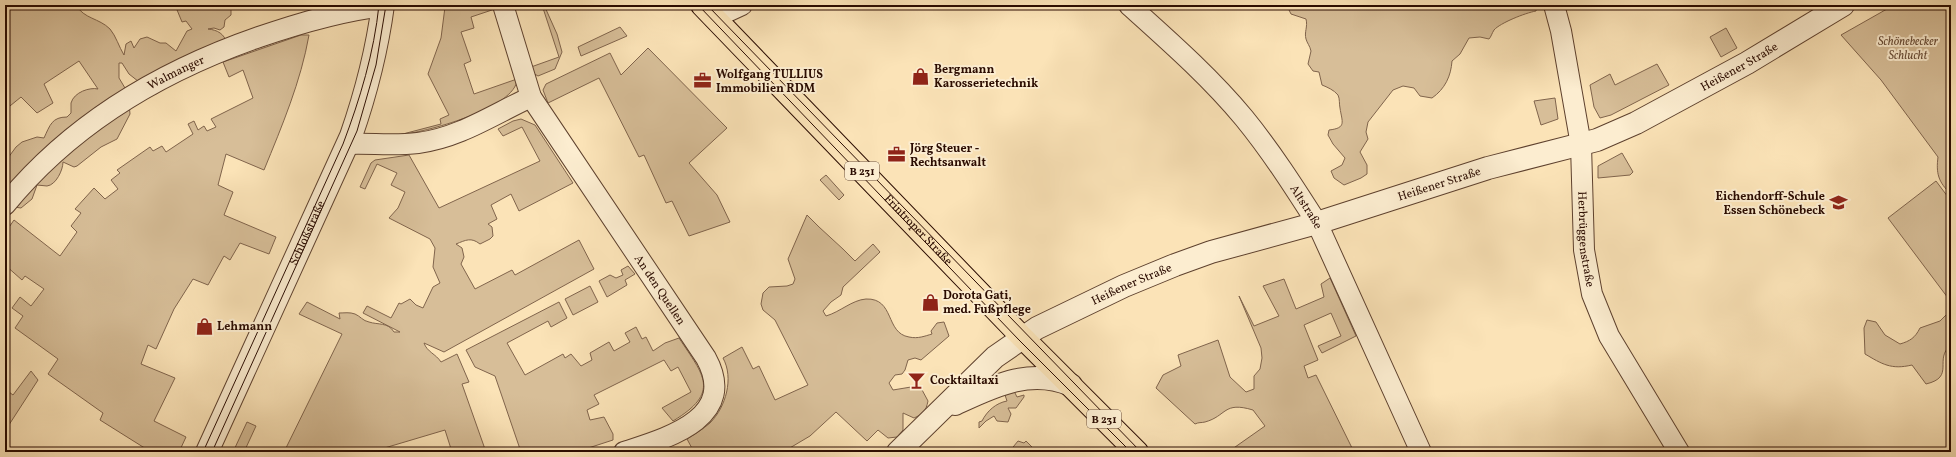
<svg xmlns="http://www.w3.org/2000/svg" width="1956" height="457" viewBox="0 0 1956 457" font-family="Vollkorn,serif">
	<rect width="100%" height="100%" fill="#fbe3b7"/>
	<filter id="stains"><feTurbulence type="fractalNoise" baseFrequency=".005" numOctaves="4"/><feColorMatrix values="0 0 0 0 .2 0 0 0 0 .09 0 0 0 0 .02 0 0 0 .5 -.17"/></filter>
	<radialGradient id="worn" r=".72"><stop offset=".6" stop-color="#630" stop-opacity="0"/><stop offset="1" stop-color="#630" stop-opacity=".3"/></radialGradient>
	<!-- green -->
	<g fill="#d7be98" stroke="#80644c">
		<path d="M5 5H76C84 19 99 18 110 29 116 36 119 47 124 55L126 44 131 41 134 48 140 39 147 37 160 43H166L176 51 187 31 192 29 186 21 182 22 175 5H226L231 9V15L225 20 224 27 220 30 214 28 208 29C218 30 224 34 227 43L156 94 153 93 129 74 122 63H119V78L128 93 130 114 117 139 101 147 77 166 74 167 63 162C63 170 56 185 47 186 44 186 40 185 37 185L32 199 21 208 14 207 5 218V162L16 147 22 142 37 137 44 138C50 125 52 117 67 117L71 113C71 110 71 106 71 103 74 92 90 87 98 89L79 61 44 84 53 103 37 113 21 97 5 110V17L9 14Z"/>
		<path d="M462 5H494L495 9 471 17 474 28 461 32 471 61 464 64 474 94 517 79C517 108 423 133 399 135L441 124 440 119 449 115 428 74 441 38 445 7 451 9Z"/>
		<polygon points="542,5 544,5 557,34 562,52 555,69 538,76 533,73 531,67 559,57"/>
		<path d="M1289 5H1537L1536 11C1525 13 1500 23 1494 30 1492 33 1491 37 1489 39L1480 37 1469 38 1460 54 1452 61C1451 76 1445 89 1432 98L1420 96 1414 88 1403 86 1393 90 1368 122 1366 132 1368 139 1360 152 1367 165V174L1361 178 1344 185 1334 178 1331 171 1342 165 1345 158 1333 144 1328 135 1329 130C1347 128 1342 122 1340 108 1339 104 1340 99 1338 95 1334 90 1327 87 1322 85L1319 72 1313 71 1308 64 1311 51C1310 46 1307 43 1306 39 1304 32 1308 27 1306 19L1291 14 1289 10Z"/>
		<path d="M1894 5H1951V194C1938 182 1936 173 1938 157L1881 80 1841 35Z"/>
		<polygon points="620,27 627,36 581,56 578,47"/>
		<polygon points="1726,28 1737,48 1721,57 1710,37"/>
		<path d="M301 35H309C301 81 282 126 264 170L226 154 218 185 233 192 224 215 276 237 269 254 240 243 230 260 224 256 208 285 193 279 174 309 156 349 148 345 141 364 175 378 154 421 186 437 179 452H151L100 420 103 413 48 374 58 359 15 328 23 316 12 308 20 297 31 306 44 289 25 276 22 280 5 265V233L14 220 60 256 77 232 71 226 81 213 75 209 94 188 105 199 118 189 111 180 120 173 117 170 150 147 153 151 162 146 166 152 193 134 188 124 194 121 198 130 204 126 207 131 216 127 211 119 253 98 243 70 229 77 223 62Z"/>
		<polygon points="648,48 727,128 689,163 717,195 730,222 689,236 672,201 666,203 644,155 639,157 599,78 548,103 543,90 546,84 610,53 621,75"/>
		<polygon points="1657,64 1669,85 1611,115 1600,118 1594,107 1590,85 1610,74 1615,85"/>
		<polygon points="1555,98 1558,119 1541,125 1534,101"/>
		<path d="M521 119 535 125 573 183 519 211 511 194 491 205 497 219 488 224 492 227 493 236 490 239 480 244C471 237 466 240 456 244L462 248 464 257 461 264 475 289 512 270 515 275 579 240 594 269 444 352 424 343C427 352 436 354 441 362L457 354 469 382 462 384 486 452H452L445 430 371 452H284L342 334 299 314 307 302 340 319 339 313C344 313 350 312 355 314 360 316 363 321 369 322 378 325 388 322 394 332H400L363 313 367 306 391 318 399 303 401 304 410 299 416 305 423 308 433 287 440 283 433 267 435 248 430 239 389 218 398 208 405 192 391 185 397 173 377 164 365 189 360 187 371 163 375 160 409 155 439 208 540 161 522 127 503 136 498 129 513 121Z"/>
		<polygon points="1622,153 1633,172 1630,175 1598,178 1598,166"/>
		<polygon points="826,175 844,195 839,200 820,180"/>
		<polygon points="1936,181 1951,201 1951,302 1888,218"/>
		<path d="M807 215C823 232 839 244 855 261L873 244 880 252 843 287 841 295 831 302 823 311 826 316C840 312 852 300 866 299 895 298 885 333 909 337 918 339 925 336 932 334L931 331 937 323 944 322 949 336 921 360 915 358 908 360 905 370 902 374 895 375 889 383 893 390 911 387 921 388 928 401C926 411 923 414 914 418L903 413V430L897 437 888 438 878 430 867 441 836 412 810 436 783 452H694L687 439C695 434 703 429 710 423 726 407 734 378 723 358L742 347 753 369 759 366 775 400 808 385 775 320 763 310 761 304 763 293 769 287 787 286 793 284 795 279 788 259Z"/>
		<polygon points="628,266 635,274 625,280 627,285 607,297 599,281 610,275 616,278 623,275 621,270"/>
		<path d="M1330 278 1356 336 1322 353 1318 346 1341 336 1331 313 1304 325 1318 360 1304 366 1308 378 1316 375 1354 452H1228L1265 426 1253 410C1223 401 1227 416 1205 422 1201 423 1199 422 1195 424L1156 388 1163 375 1181 366 1178 355 1218 340 1230 377 1246 392 1254 389V376L1260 369 1262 358 1261 348 1239 296 1254 326 1279 316 1263 286 1284 279 1296 309 1324 297 1321 284Z"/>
		<polygon points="590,286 598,302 573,315 565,299"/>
		<path d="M559 302 567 318 551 327 548 321 507 343 525 375 563 354 565 358 571 354 581 366 592 360 590 353 609 342 614 351 630 342 625 333 636 327 642 339 646 337 653 351 665 343 679 338C704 376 721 392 673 421L662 408 691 392 678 367 671 371 664 360 594 395 599 404 587 410 590 420 604 417 613 434V440L576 452H521L495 376 475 367 466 350Z"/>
		<path d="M1951 310V345C1933 359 1956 377 1926 384L1912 365C1891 370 1882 364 1865 354L1864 328 1867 320 1876 322 1885 335 1900 344C1910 341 1915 338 1920 328L1940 321Z"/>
		<polygon points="31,371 38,380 5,431 5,389 13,395"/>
		<path d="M1014 391 1017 397 1024 395V397L1016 408H1008L1011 414 1008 422 997 421 994 416 986 421 979 428V422L982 421C987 411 996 403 1007 401L1005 395 1008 392Z"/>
		<polygon points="247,422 256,426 244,452 233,452"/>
		<polygon points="1018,441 1024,443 1026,441 1035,450 1033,452 1009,452"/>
	</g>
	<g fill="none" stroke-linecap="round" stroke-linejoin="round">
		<defs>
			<g id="minor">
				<path id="s1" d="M503 5 531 97 706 358C739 418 667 438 624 452"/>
				<path id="s2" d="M1129 5C1169 41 1210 77 1244 118 1271 151 1294 187 1317 223L1421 452"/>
				<path id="s3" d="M1554 5 1561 31 1581 145 1584 250 1592 294 1609 336 1679 452"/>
				<polyline points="714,18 742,5"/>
				<path d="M348 144C371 143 394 146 418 143 459 138 494 114 531 97"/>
				<path id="s4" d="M5 205C71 124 161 71 259 37 300 23 340 11 383 6"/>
			</g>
			<g id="tertiary">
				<path d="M955 404C992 387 1030 367 1071 385"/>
				<path id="s5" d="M207 452 351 136C366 93 377 50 383 5"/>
				<path id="s6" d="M898 452 995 357 1037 328 1124 286 1175 265 1211 252 1317 223 1488 168 1597 140 1636 123 1747 63 1843 5"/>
			</g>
			<g id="primary">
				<path id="s7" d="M702 5 1022 337 1137 452"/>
			</g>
		</defs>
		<!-- minor casing -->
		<use href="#minor" stroke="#5e412e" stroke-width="22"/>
		<!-- tertiary casing -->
		<use href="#tertiary" stroke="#5e412e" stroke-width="24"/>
		<!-- primary casing -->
		<use href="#primary" stroke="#2a0b00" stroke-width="24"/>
		<!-- minor -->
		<use href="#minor" stroke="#fcedd0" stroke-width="20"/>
		<!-- tertiary -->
		<use href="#tertiary" stroke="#fcedd0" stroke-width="22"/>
		<!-- primary -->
		<use href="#primary" stroke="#fbe3b7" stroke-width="22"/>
		<!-- tram -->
		<g stroke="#2a0b00" stroke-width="1">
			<polyline points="698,5 1019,340 1131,452"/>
			<polyline points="707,5 1141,452"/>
			<path d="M203 452 343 144C360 99 374 53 379 5"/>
			<polyline points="212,452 357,131 376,65 386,5"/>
		</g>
	</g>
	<!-- icons -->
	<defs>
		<symbol id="shop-bare" viewBox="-9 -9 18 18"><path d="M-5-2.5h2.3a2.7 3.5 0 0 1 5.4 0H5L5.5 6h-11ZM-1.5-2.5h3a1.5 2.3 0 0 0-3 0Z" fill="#8f2418" stroke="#fcedd0" stroke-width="2.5" paint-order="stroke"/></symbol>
		<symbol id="office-bare" viewBox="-9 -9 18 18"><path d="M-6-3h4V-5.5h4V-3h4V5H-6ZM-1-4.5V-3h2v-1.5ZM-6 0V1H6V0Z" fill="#8f2418" stroke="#fcedd0" stroke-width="2.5" paint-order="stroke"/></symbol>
		<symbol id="school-bare" viewBox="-9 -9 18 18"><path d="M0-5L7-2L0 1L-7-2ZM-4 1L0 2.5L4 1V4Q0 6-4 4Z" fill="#8f2418" stroke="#fcedd0" stroke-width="2.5" paint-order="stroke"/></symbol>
		<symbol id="bar-bare" viewBox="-9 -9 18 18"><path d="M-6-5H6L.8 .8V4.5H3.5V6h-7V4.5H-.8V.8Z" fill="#8f2418" stroke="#fcedd0" stroke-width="2.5" paint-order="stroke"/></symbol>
	</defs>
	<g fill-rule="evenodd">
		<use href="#shop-bare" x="908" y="64" width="25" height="25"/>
		<use href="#office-bare" x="690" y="68" width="25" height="25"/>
		<use href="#office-bare" x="884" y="142" width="25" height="25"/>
		<use href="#school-bare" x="1826" y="190" width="25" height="25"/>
		<use href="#shop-bare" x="918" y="290" width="25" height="25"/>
		<use href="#shop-bare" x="192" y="314" width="25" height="25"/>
		<use href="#bar-bare" x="904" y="368" width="25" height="25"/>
	</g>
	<g text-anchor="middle" stroke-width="4" stroke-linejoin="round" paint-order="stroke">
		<!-- shield labels -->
		<g fill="#fcedd0" stroke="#694f3e" stroke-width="1">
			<rect x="845" y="162" width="34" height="18" rx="3"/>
			<rect x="1087" y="410" width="34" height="18" rx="3"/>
		</g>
		<g font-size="11" font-weight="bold" fill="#2a0b00">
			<text x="862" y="175">B 231</text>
			<text x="1104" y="423">B 231</text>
		</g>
		<!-- park labels -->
		<g font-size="12" font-style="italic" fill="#674a35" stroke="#fcedd0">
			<text x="1908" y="45">Schönebecker<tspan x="1908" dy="14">Schlucht</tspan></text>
		</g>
		<!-- street labels -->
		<g font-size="12" fill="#2a0b00" stroke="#fcedd0">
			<text dy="4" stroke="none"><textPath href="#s6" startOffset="939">Heißener Straße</textPath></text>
			<text dy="4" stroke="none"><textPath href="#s4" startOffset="218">Walmanger</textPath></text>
			<text dy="4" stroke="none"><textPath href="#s6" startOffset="615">Heißener Straße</textPath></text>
			<text dy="4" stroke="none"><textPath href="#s2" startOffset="270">Altstraße</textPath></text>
			<text dy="4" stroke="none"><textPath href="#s7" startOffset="312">Frintroper Straße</textPath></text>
			<text dy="4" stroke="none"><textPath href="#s5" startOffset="241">Schloßstraße</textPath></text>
			<text dy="4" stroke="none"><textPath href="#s3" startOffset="237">Herbrüggenstraße</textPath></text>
			<text dy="4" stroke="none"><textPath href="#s6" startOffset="291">Heißener Straße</textPath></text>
			<text dy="4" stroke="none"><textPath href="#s1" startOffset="328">An den Quellen</textPath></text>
		</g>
		<!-- poi labels -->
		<g font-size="12" font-weight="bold" fill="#2a0b00" stroke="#fcedd0" text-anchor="start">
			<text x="934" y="73">Bergmann<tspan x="934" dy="14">Karosserietechnik</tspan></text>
			<text x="716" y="78">Wolfgang TULLIUS<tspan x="716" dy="14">Immobilien RDM</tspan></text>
			<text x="910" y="152">Jörg Steuer -<tspan x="910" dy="14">Rechtsanwalt</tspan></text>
			<text x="1825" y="200" text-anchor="end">Eichendorff-Schule<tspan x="1825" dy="14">Essen Schönebeck</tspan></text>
			<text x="943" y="299">Dorota Gati,<tspan x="943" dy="14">med. Fußpflege</tspan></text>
			<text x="217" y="330">Lehmann</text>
			<text x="930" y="384">Cocktailtaxi</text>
		</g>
	</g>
	<!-- margin -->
	<rect width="1956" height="457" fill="none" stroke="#fbe3b7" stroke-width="20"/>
	<rect x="6" y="6" width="1944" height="445" fill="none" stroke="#2a0b00" stroke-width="2"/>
	<rect x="10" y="10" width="1936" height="437" fill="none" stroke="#2a0b00"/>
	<rect width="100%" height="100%" filter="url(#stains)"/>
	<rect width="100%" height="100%" fill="url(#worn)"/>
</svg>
